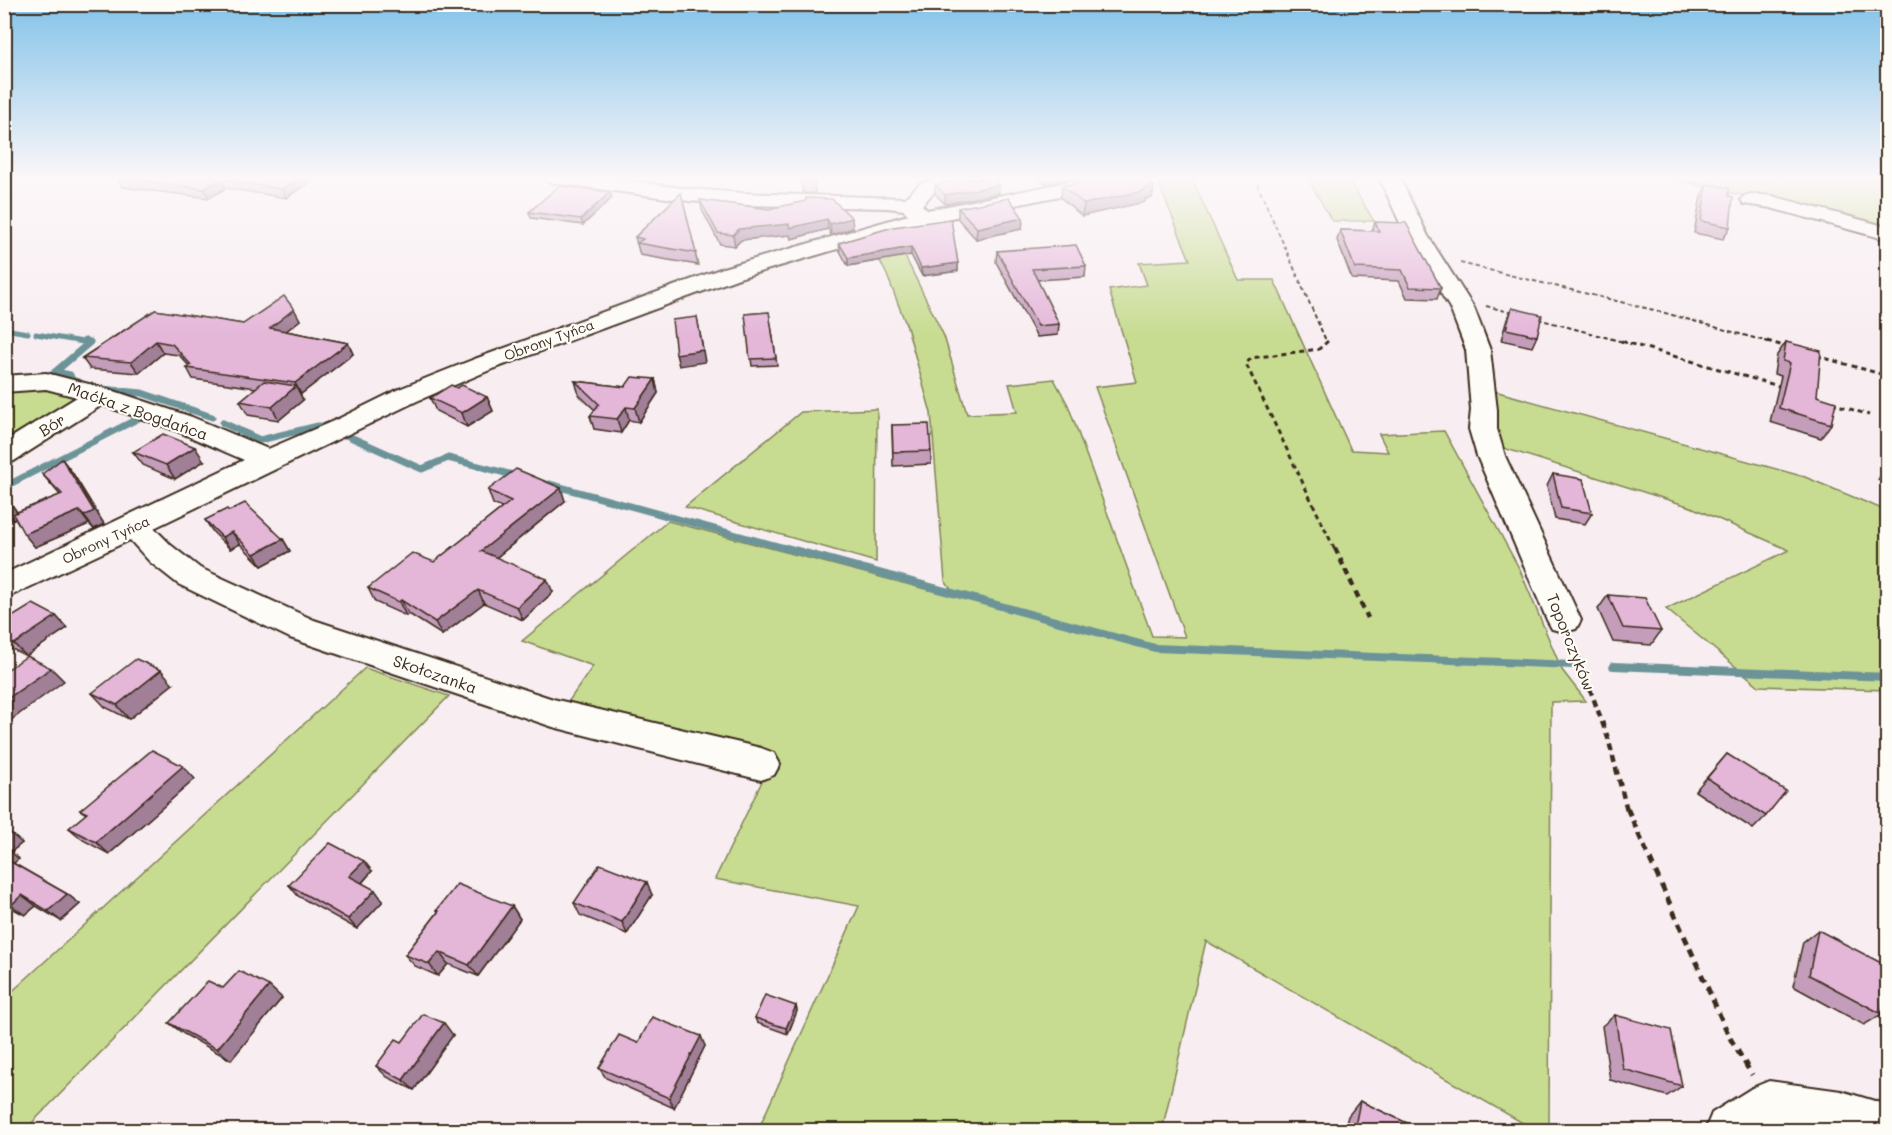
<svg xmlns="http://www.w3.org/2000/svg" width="1892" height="1135" viewBox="0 0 1892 1135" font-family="Mali,sans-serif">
	<rect width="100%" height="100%" fill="#f8eef1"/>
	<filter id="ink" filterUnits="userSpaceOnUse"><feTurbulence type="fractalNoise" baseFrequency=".0167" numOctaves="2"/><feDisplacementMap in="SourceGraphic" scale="12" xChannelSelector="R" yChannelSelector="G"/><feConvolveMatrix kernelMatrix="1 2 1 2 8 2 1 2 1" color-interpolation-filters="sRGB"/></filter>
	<g filter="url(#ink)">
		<!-- green -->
		<g fill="#c7dc91" stroke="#818358" stroke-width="1.5">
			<polygon points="1156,177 1191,177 1238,280 1274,280 1351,450 1388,452 1379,434 1444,431 1519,568 1562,670 1586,701 1551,702 1549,1130 1535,1130 1206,941 1162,1130 758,1130 859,906 715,879 765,775 566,705 593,666 522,641 668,521 956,597 945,581 931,413 907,327 887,275 867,235 892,230 944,336 967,414 1017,412 1009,384 1054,379 1068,405 1152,636 1185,637 1095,387 1137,382 1109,290 1147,285 1139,263 1190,260"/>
			<polygon points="1307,177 1347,177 1374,221 1332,221"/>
			<polygon points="1660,177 1887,177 1887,233 1800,208"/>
			<path d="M5 387C29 388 59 384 79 398L23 437 5 433Z"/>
			<polygon points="1491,390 1805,477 1887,511 1887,690 1759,686 1666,609 1789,550 1691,507 1497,446"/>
			<polygon points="877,409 876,562 685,507 801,412"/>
			<polygon points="365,668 449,696 25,1130 5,1130 5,998"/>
		</g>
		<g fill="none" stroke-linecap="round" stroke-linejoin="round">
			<!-- stream-far2 -->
			<g stroke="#6c9498" stroke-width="5">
				<polyline points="4,329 28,333"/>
				<polyline points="36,334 89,343"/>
			</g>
			<!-- stream-far1 -->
			<g stroke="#6c9498" stroke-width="7">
				<polyline points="55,372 90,342 85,341"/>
				<polyline points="55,372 70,375 72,380 79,382"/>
				<polyline points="102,389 142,393 212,417"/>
				<polyline points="223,423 260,440 318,426 329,426"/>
				<polyline points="348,436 422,469 448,458 517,476"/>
				<polyline points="549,484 792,550"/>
				<polyline points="4,487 143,416"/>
			</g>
			<!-- stream -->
			<g stroke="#6c9498" stroke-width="8">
				<polyline points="787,548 1155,648 1574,665"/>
				<polyline points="1613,666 1888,677"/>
			</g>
			<defs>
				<g id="minor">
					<polygon points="545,177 600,177 689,189 742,193 905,198 920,184 946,177 980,177 977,181 934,192 922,205 927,210 1094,177 1134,177 1131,181 1124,183 926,223 739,278 490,370 417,401 154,528 172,546 200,568 314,620 553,699 761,748 774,753 780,764 774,775 761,780 553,727 290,638 178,584 150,562 130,540 4,599 4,574 244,460 172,429 102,405 14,461 4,464 4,442 77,397 46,389 4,392 4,376 46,373 108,389 192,417 268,449 338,419 399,389 472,360 723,268 908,215 904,210 887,208 742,205 689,201 555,183 548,181"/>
					<polygon points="1379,177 1399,177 1428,236 1474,308 1490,350 1497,410 1497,429 1505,456 1581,620 1576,629 1564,632 1552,629 1547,620 1477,456 1469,429 1471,410 1466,350 1450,308 1406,236"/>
					<polygon points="1751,194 1772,196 1888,227 1888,240 1771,208 1744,204 1741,200 1744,196"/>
					<polygon points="1769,1081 1841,1091 1888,1105 1888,1130 1705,1130 1712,1113 1752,1088"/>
				</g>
			</defs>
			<!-- minor casing -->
			<use href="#minor" stroke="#3b2a1e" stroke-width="4"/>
			<!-- path-far3 -->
			<g stroke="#3b2a1e" stroke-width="2" stroke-dasharray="4.5 3" stroke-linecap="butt">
				<polyline points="1254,177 1327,343"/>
				<polyline points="1674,177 1710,188"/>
				<polyline points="1460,263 1658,311 1772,343"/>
				<polyline points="1486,306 1513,313"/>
				<polyline points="1538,319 1627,343"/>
			</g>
			<!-- path-far2 -->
			<g stroke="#3b2a1e" stroke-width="3" stroke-dasharray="5 4" stroke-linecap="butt">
				<polyline points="1328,341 1319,349 1251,358 1246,364 1335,550"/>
				<polyline points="1621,341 1782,387"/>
				<polyline points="1767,341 1787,347"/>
				<polyline points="1817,356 1888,376"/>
				<polyline points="1832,403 1869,415"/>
			</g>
			<!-- path-far1 -->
			<g stroke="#3b2a1e" stroke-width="4.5" stroke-dasharray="7 5" stroke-linecap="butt">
				<polyline points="1335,548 1368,618"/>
				<polyline points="1573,643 1608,738 1627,810"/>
			</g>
			<!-- path -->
			<polyline stroke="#3b2a1e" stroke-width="5" stroke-dasharray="8 6" stroke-linecap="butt" points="1627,808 1730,1038 1752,1075"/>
			<!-- minor -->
			<use href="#minor" fill="#fdfcf7" fill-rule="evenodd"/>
		</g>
		<!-- wall -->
		<g fill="#c49dba" stroke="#3b2a1e" stroke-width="1.5">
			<polygon points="117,177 318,177 286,198 226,188 209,198 122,187"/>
			<polygon points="800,177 810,177 814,181 815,193 803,193"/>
			<polygon points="1038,177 1082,177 1046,184"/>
			<polygon points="976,180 999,193 945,204 935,194 935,185"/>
			<polygon points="1707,184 1729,196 1730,227 1723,239 1694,233 1701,196"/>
			<polygon points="1062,186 1154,186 1152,198 1145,199 1145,202 1082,216 1061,198"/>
			<polygon points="610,192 612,198 583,225 531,218 529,212"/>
			<polygon points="681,193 698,265 640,255 635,237"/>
			<polygon points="700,200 769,209 806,201 853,228 831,235 828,229 791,239 790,235 741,240 735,246 720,244 702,210"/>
			<polygon points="958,208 1023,218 1022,229 976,239 958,219"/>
			<polygon points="1375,222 1441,288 1437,299 1407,298 1399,281 1352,279 1337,240 1340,230 1372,231"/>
			<polygon points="893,227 958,263 958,271 922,276 911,255 848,266 840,251 839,243"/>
			<polygon points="997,251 1086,266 1085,277 1037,280 1059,324 1058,335 1037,337 996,262"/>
			<polygon points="1512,308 1537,336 1532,347 1501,340 1507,319"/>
			<polygon points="294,309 300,320 286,331 348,343 353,354 301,394 300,394 303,400 279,420 248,415 240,401 256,388 193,379 187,368 189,366 179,355 163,353 139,373 90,369 82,358 155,310 243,324"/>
			<polygon points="769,312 777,365 752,366 745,314"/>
			<polygon points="1786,342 1817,396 1831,424 1821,438 1770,422 1781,376 1774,374 1777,355"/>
			<polygon points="655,379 658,393 639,422 629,420 621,433 594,429 590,416 595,410 579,395 575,381 625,387"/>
			<polygon points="457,388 487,397 493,411 467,427 436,411 430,398"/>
			<polygon points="892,425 931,451 931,464 893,466"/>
			<polygon points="133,452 204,461 175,479 143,465"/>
			<polygon points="1887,464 1887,483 1878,480"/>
			<polygon points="72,472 104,524 94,529 89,524 35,547 15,518 4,523 4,493 17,512 60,495 42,474"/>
			<polygon points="1553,474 1592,513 1585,524 1555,519 1547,486"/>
			<polygon points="488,490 565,501 496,558 553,592 523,620 484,603 442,635 409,614 406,616 375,602 368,588 434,562 502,508 493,504"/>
			<polygon points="229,511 283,539 290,551 262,566 240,544 230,549 213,532 205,520"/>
			<polygon points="1608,595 1661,631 1651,645 1613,642 1598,609"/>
			<polygon points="56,616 67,628 26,656 4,645 4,622"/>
			<polygon points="173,684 129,719 105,707 92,693"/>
			<polygon points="1727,754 1766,816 1753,829 1695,791"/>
			<polygon points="195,779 109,854 83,840 69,828 86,814 80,810"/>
			<polygon points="4,829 22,843 11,852 19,859 13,863 67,894 80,904 61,921 36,906 25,915 4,904"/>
			<polygon points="372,871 362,883 383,901 357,929 298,896 289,885"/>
			<polygon points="652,895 627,934 580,915 574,903"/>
			<polygon points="512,906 520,919 478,976 448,964 438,976 415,966 405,955 438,912 437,910"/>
			<polygon points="1818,930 1882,1014 1864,1025 1793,986 1803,942"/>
			<polygon points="269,986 282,998 231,1060 184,1034 169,1023 223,988"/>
			<polygon points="796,1006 797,1011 788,1034 757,1023 755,1018"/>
			<polygon points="1615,1015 1682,1086 1667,1096 1610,1080 1602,1026"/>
			<polygon points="453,1035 414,1090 387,1077 376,1066 402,1042"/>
			<polygon points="638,1043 705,1046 674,1108 606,1078 599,1068"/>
			<polygon points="1360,1101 1424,1131 1344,1131 1348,1116"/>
		</g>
		<!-- shaded-wall -->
		<g fill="#a07f97" stroke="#3b2a1e" stroke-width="1.5">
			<polygon points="300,177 318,177 286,198 282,189"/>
			<polygon points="923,177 939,177 923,181"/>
			<polygon points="1046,177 1082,177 1046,184"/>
			<polygon points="221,179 226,188 209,198 204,189"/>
			<polygon points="999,185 999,193 945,204 945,195"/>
			<polygon points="1154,186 1152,198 1145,199 1145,202 1082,216 1084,204"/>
			<polygon points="610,192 612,198 583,225 581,219"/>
			<polygon points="852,218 853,228 831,235 830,224"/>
			<polygon points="1023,218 1022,229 976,239 977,228"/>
			<polygon points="827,219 828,229 791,239 790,235 741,240 735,246 733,235 739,229"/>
			<polygon points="911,247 911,255 848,266 848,258"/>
			<polygon points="958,263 958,271 922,276 921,268"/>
			<polygon points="294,309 300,320 276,339 270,328"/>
			<polygon points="697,317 705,362 679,366 676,354"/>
			<polygon points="156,341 163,353 139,373 131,362"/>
			<polygon points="348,343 353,354 301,394 295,383"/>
			<polygon points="655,379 658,393 639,422 635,408"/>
			<polygon points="296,386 303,400 279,420 272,407"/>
			<polygon points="487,397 493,411 467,427 462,413"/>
			<polygon points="626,407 629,420 621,433 617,419"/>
			<polygon points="195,447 204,461 175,479 166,465"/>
			<polygon points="62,459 72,472 104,524 94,529 84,516"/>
			<polygon points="561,488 565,501 487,565 481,551"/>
			<polygon points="4,493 20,517 4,523"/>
			<polygon points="79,511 89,524 35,547 24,534"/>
			<polygon points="232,532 240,544 230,549 222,537"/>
			<polygon points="283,539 290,551 262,566 254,554"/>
			<polygon points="547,579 553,592 523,620 517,607"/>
			<polygon points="478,590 484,603 442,635 435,622"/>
			<polygon points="401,600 409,614 406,616 399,602"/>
			<polygon points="56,616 67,628 26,656 14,644"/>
			<polygon points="51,668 64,681 11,720 4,714 4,701"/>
			<polygon points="161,670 173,684 129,719 117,705"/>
			<polygon points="183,766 195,779 109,854 96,842"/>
			<polygon points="9,832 22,843 11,852 19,859 11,865 4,860 4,836"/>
			<polygon points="364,861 372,871 358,887 349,876"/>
			<polygon points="647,882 652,895 627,934 622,922"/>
			<polygon points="375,890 383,901 357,929 348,919"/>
			<polygon points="67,894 80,904 61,921 48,911"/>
			<polygon points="22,895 36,906 25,915 11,905"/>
			<polygon points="512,906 520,919 478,976 469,965"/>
			<polygon points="439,952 448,964 438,976 429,964"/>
			<polygon points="269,986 282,998 231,1060 217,1049"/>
			<polygon points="796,1006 797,1011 788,1034 786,1028"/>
			<polygon points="444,1023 453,1035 414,1090 403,1080"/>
			<polygon points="701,1036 705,1046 674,1108 669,1098"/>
		</g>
		<!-- building -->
		<g fill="#e4b6d8" stroke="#3b2a1e" stroke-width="1.5">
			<polygon points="117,177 300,177 282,189 221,179 204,189"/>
			<polygon points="801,177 810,177 814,181 802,181"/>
			<polygon points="988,177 994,177 999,185 945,195 935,185 963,178 976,180"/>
			<polygon points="1101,177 1144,177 1154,186 1145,188 1146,189 1143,191 1084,204 1062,186"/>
			<polygon points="1707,184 1729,188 1729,196 1733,197 1730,227 1701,221"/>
			<polygon points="559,186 610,192 581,219 529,212"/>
			<polygon points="681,193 696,253 637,243 643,239 635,237"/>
			<polygon points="806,198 832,199 852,218 830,224 827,219 790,228 789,224 739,229 733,235 718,233 700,200 769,209 806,201"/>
			<polygon points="1009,198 1023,218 977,228 958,208"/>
			<polygon points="951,219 958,263 921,268 911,247 848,258 839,243 893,227"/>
			<polygon points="1375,222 1406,223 1441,288 1410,287 1402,270 1355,268 1340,230 1379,231"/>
			<polygon points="1076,245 1086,266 1032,269 1059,324 1038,326 997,251"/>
			<polygon points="284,296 294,309 270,328 348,343 295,383 187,368 191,365 172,344 156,341 131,362 82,358 155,310 243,324"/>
			<polygon points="1512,308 1542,315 1537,336 1506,329"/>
			<polygon points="769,312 776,358 750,359 745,314"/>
			<polygon points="697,317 703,350 676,354 672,320"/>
			<polygon points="1786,342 1821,351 1817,396 1836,402 1831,424 1779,408 1790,363 1783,361"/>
			<polygon points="632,377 655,379 635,408 626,407 617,419 590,416 599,404 575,381 625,387"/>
			<polygon points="264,381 296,386 272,407 240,401"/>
			<polygon points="451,385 457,388 462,385 487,397 462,413 430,398"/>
			<polygon points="929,424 931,451 893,452 892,425"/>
			<polygon points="163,434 195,447 166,465 133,452"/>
			<polygon points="62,459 94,511 84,516 79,511 24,534 13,514 62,494 42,474"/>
			<polygon points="516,469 561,488 481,551 547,579 517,607 478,590 435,622 401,600 399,602 368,588 412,553 434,562 511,501 488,490"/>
			<polygon points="1553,474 1583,479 1592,513 1561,508"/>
			<polygon points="4,497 8,503 4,504"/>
			<polygon points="245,503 283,539 254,554 232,532 222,537 205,520 227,509 229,511"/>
			<polygon points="1608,595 1645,598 1661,631 1623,628"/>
			<polygon points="33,604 56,616 14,644 4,639 4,622"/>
			<polygon points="27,656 51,668 4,701 4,672"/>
			<polygon points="136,659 161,670 117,705 92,693"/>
			<polygon points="152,750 183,766 96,842 69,828 87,813 80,810"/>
			<polygon points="1727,754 1786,791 1766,816 1707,778"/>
			<polygon points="4,829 9,832 4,836"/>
			<polygon points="330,843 364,861 349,876 375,890 348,919 289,885"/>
			<polygon points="4,858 67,894 48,911 22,895 11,905 4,901"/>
			<polygon points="600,864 647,882 622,922 574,903"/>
			<polygon points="457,884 512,906 469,965 439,952 429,964 405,955 439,911 437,910"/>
			<polygon points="1818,930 1887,966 1887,979 1882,1014 1809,975"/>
			<polygon points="239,971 269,986 217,1049 169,1023 208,981 223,988"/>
			<polygon points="765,995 796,1006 786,1028 755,1018"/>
			<polygon points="423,1014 444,1023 403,1080 376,1066 396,1039 402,1042"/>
			<polygon points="1615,1015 1671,1030 1682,1086 1623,1069"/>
			<polygon points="652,1017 701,1036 669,1098 599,1068 619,1035 638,1043"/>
			<polygon points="1360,1101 1424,1131 1354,1131"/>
		</g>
	</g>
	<!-- sky -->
	<linearGradient id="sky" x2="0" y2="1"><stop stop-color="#83c3e9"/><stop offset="0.53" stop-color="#fcf7f9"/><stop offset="1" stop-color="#fcf7f9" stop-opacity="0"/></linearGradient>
	<rect width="1892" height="336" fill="url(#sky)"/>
	<g text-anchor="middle" stroke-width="4.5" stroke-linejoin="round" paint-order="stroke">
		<!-- far-street labels -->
		<g font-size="14" fill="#3b2a1e" stroke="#fdfcf7">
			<text transform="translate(549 340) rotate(-20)" y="5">Obrony Tyńca</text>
			<text transform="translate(106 540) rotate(-25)" y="5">Obrony Tyńca</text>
		</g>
		<!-- street labels -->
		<g font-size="16" fill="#3b2a1e" stroke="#fdfcf7">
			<text transform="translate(138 411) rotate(19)" y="6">Maćka z Bogdańca</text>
			<text transform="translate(52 425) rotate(-32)" y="6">Bór</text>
			<text transform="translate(1571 642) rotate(68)" y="6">Toporczyków</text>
			<text transform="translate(435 674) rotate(19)" y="6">Skołczanka</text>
		</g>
	</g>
	<!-- margin -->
	<rect width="1892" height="1135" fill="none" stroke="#fdfcf7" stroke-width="24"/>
	<rect x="12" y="12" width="1868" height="1111" fill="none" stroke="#3b2a1e" stroke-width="2" filter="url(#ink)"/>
</svg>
